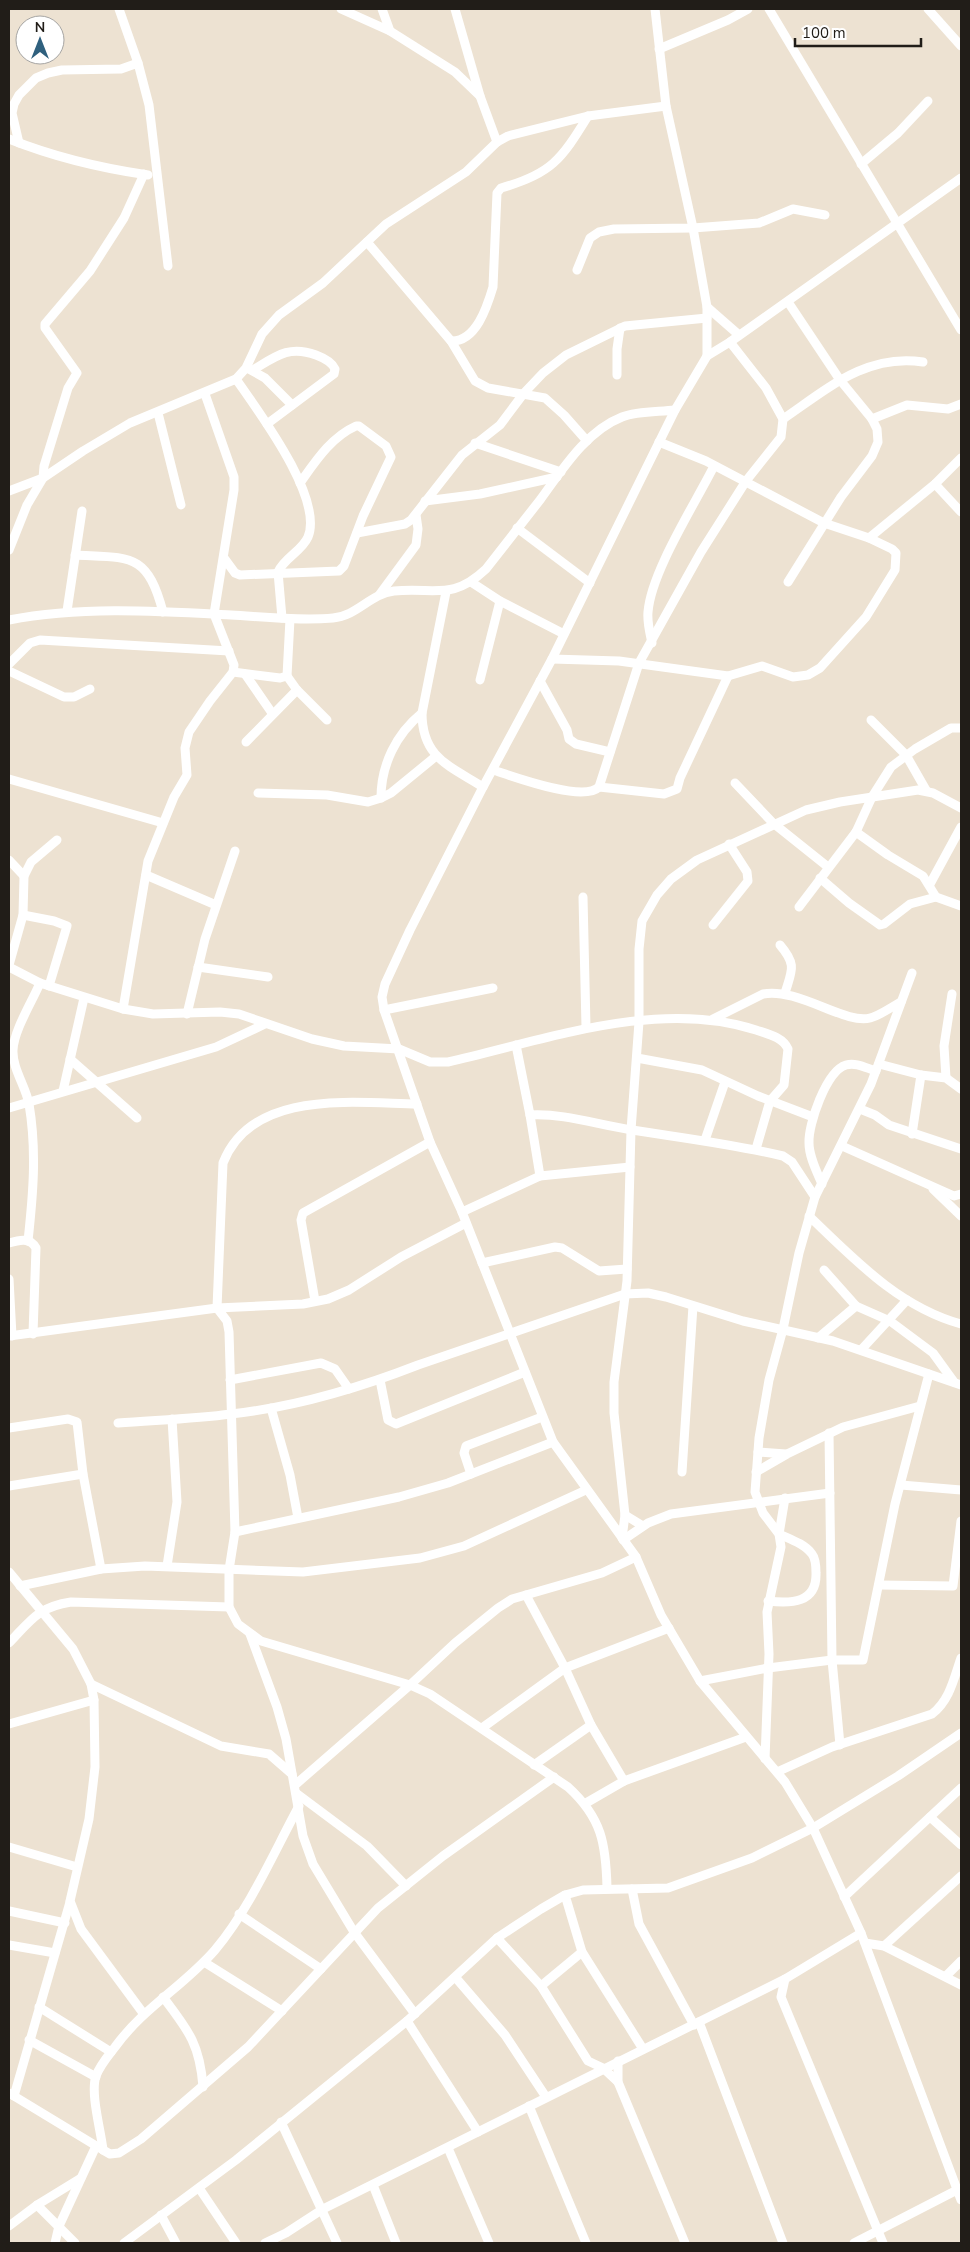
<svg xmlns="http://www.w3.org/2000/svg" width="970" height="2252" viewBox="0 0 970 2252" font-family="'Nunito Sans',sans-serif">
	<rect width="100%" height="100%" fill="#ede2d2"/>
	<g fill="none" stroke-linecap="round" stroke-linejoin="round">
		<!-- minor -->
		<g stroke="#fff" stroke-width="9">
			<polyline points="119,9 138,63 149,105 168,266"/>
			<polyline points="341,9 390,31"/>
			<polyline points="382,9 390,31 455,72 480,96 497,142"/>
			<polyline points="455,9 480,96"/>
			<polyline points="655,9 666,106 693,228 707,307 707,356"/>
			<polyline points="769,9 961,330"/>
			<polyline points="928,9 961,46"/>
			<polyline points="659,49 728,20 748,9"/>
			<path d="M9 139C54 157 100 168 148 175"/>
			<polyline points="19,143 12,113 14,104 19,95 36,78 48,73 62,70 121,69 138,63"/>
			<polyline points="861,164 898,133 928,101"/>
			<polyline points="961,178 730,342 707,356 675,410 552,659 483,787 410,930 385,984 382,997 384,1010 430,1142 462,1212 553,1442 636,1557 661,1615 700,1681 785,1782 813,1828 861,1933 961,2200"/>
			<polyline points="367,242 451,341 475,381 488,388 545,398 564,415 587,441"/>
			<polyline points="577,270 590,238 599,232 614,229 693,228 759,223 793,209 825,215"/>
			<polyline points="707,307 739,335"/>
			<path d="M451 341C476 342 487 307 493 287L497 193 501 188C551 174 561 160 588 116"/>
			<polyline points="249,369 265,378 292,405"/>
			<path d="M253 370C276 356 289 345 316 355 324 358 332 362 335 369L334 374 267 424"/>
			<polyline points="617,375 617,349 620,328"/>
			<path d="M236 379C258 411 324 498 308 537 302 551 284 558 278 572L282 618"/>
			<polyline points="158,413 181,505"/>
			<path d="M783 419C827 389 867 353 923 362"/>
			<polyline points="872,419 907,405 948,409 961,404"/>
			<polyline points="475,443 561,472"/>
			<polyline points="935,484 961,512"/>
			<polyline points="9,491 43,478 83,451 130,423 236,379 246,368 262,334 279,315 323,283 386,224 466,172 497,142 508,136 588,116 666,106"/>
			<polyline points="425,501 480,494 557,477"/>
			<polyline points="517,528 590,583"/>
			<polyline points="357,533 405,524 411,520 462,455 500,425 524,393 543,373 566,355 625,326 707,318"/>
			<polyline points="869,538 935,484 961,458"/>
			<polyline points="9,550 27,505 43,478 44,466 68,388 77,373 45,328 45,324 90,271 124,218 144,174"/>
			<path d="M75 555C130 558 147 552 163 612"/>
			<path d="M224 558 235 573 240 575 339 571 344 566 363 516 391 457 386 446 359 426H356C331 437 315 462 300 483"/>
			<polyline points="471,582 500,601 564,634"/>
			<polyline points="788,582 841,497 872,456 878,442 877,429 872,419 840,380 788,302"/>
			<path d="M446 592 422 713C422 758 450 766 483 787"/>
			<polyline points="380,594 416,545 418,529 416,515"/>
			<polyline points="67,611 82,511"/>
			<path d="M9 620C82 606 157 611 231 615 265 617 300 621 333 618 357 616 370 594 394 591 435 587 452 601 486 569 504 546 522 523 540 500 562 470 586 431 622 417 638 411 658 412 675 410"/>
			<path d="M652 643C650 633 647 623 648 612 651 572 695 504 714 466"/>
			<polyline points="552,659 619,661 728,676 762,666 793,677 808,675 820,668 866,617 895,570 896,553 892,549 869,538 824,523 706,461 659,442"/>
			<polyline points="9,664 30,643 40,640 229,651"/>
			<polyline points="9,671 64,697 74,697 90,689"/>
			<polyline points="233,672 280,678 287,676 290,619"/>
			<polyline points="245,674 272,713"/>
			<polyline points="287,676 297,690 327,720"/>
			<polyline points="480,680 500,601"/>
			<polyline points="540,681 567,730 569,739 576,744 610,752"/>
			<polyline points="871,720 906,755 926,790"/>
			<polyline points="246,742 297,690"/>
			<path d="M493 770C512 776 583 803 599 787L639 663 701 552 746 481 781 437 783 419 766 388 730 342"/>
			<polyline points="9,779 163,823"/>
			<polyline points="735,783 773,823 828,867"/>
			<polyline points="599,787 664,794 677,789 680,778 728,676"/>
			<polyline points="258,793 327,795 368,802 381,798 391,793 435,757"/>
			<path d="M381 798C381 765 396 734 422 713"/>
			<polyline points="856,832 888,855 923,876 936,897 961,906"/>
			<polyline points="9,860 24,876"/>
			<polyline points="146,875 216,905"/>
			<polyline points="820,878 849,903 880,925 884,924 910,904 936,897"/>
			<polyline points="930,884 961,827"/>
			<polyline points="583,897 586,1027"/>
			<polyline points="799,907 856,832 872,797 891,767 915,749 951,728 961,728"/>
			<polyline points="23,915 54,921 67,926 49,986"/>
			<polyline points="713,925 748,881 747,872 729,844"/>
			<path d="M780 945C797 965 792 970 785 993"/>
			<polyline points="9,965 23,915 24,876 31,862 57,840"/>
			<path d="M9 967 40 983 123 1009 153 1014 220 1012 239 1014 312 1039 344 1046 399 1049 430 1062H448C545 1040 658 998 756 1030 768 1034 783 1037 788 1049L784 1085 770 1101 756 1149"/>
			<polyline points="198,967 268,977"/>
			<polyline points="123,1009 148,861 174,797 187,775 185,748 189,732 210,701 233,672 234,665 214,614 234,490 234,477 205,394"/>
			<polyline points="384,1010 493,988"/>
			<polyline points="187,1014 205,939 235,851"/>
			<path d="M713 1019 763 994C797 987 846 1025 870 1018 881 1015 891 1007 901 1002"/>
			<path d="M516 1045 530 1115C564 1113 598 1125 632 1130 683 1138 733 1144 783 1156L792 1162 815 1197"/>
			<polyline points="637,1058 702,1070 758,1096 813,1117"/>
			<polyline points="70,1059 137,1118"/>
			<polyline points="879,1064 921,1075 946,1078 961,1089"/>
			<polyline points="946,1078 944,1046 952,994"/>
			<polyline points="63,1091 84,998"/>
			<path d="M417 1104C353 1103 252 1089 223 1163L217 1308 227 1321 229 1332 235 1532 229 1570V1607L238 1624 261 1641 410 1685 430 1694 568 1787C602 1818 606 1844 607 1888"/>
			<polyline points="9,1108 216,1047 265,1024"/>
			<polyline points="860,1109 875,1115 889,1125 961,1149"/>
			<polyline points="912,1134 921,1075"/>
			<polyline points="705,1140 725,1082"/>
			<polyline points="842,1146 954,1196 961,1194"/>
			<polyline points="540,1176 630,1167"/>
			<path d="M822 1184C817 1172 809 1157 809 1143 808 1125 826 1071 846 1065 856 1062 866 1068 876 1071"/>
			<polyline points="933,1189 961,1216"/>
			<polyline points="462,1212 540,1176 530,1115"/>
			<path d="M809 1216C855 1260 899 1307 961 1324"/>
			<path d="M28 1241C33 1195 37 1151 29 1104 26 1087 12 1068 13 1050 14 1030 32 1002 40 983"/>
			<path d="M9 1243C19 1240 30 1237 36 1248L33 1334"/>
			<polyline points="482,1263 555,1247 562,1248 599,1271 627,1269"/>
			<polyline points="824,1270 856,1306 890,1321 933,1353 954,1382"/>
			<polyline points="9,1279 12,1336"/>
			<polyline points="315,1301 301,1220 303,1213 430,1142"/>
			<polyline points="9,1336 217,1308 303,1304 328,1299 349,1290 401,1257 466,1223"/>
			<polyline points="818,1338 856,1306"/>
			<polyline points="861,1350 907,1300"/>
			<polyline points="230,1380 321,1363 335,1369 349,1389"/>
			<polyline points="380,1380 388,1420 396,1424 525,1372"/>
			<polyline points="271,1408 290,1475 298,1518"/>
			<path d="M118 1423C156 1420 194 1419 231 1414 295 1407 359 1388 418 1365L625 1294 648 1293 666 1297 743 1321 833 1341 961 1385"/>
			<polyline points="9,1428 68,1419 77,1422 83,1474 101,1569"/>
			<polyline points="829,1433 832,1660 840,1745"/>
			<polyline points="758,1452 786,1454"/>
			<polyline points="682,1472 693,1306"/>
			<polyline points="756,1472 787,1454 843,1427 920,1406"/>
			<polyline points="471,1474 464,1453 466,1446 542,1417"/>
			<polyline points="901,1485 961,1490"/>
			<polyline points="9,1486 83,1474"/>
			<polyline points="625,1515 643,1526"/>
			<polyline points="235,1532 399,1497 448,1483 553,1442"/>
			<polyline points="622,1538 625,1515 614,1413 614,1382 627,1281 631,1130 639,1022 639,949 642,921 657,895 671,879 697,860 806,810 840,802 918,790 933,793 961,808"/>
			<polyline points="623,1540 648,1523 671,1514 830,1493"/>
			<polyline points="167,1566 177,1502 172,1419"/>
			<polyline points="9,1572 73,1649 91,1684 94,1700 95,1767 89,1819 70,1901 81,1929 143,2013"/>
			<polyline points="879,1585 953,1586 961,1521"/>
			<polyline points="20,1586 101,1569 145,1566 303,1572 420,1558 464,1546 586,1490"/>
			<polyline points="526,1595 565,1668 591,1725 624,1781"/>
			<path d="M768 1601C791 1604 817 1603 816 1573 816 1567 816 1559 812 1554 805 1544 790 1539 779 1534L785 1498"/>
			<polyline points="250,1634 277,1707 286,1739 303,1836 313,1864 354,1932 415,2014"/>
			<path d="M9 1643C31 1620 38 1607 71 1602L229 1607"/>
			<polyline points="700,1681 768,1668 832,1660 863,1660 895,1504 929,1374"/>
			<polyline points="91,1684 221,1746 269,1754 292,1774"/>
			<polyline points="9,1724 94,1700"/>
			<polyline points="482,1728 565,1668 669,1628"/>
			<polyline points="765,1759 769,1654 767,1612 781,1547 779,1534 763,1513 755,1492 759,1438 769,1380 783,1329 799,1253 815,1197 871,1084 912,973"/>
			<polyline points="534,1765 591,1725"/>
			<path d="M777 1772 832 1747 932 1714C950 1700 954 1678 961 1658"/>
			<polyline points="295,1785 410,1685 455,1643 498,1608 512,1599 602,1573 636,1557"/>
			<polyline points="296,1793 367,1846 406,1886"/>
			<polyline points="586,1803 624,1781 746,1737"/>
			<polyline points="930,1817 961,1845"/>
			<polyline points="9,1847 77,1867"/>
			<polyline points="632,1889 639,1924 694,2025"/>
			<polyline points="565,1895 582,1952 643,2049"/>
			<polyline points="844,1897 961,1788"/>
			<polyline points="9,1911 65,1923"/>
			<polyline points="239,1914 321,1969"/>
			<polyline points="497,1938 541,1986 588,2061 603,2068 618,2082"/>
			<polyline points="865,1943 884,1946 961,1985"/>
			<polyline points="9,1945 55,1953"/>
			<polyline points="884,1946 961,1876"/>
			<polyline points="204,1962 282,2011"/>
			<polyline points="946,1976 961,1961"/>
			<polyline points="456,1978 505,2035 546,2097"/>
			<polyline points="785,1979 781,1997 883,2243"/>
			<polyline points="541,1986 582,1952"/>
			<path d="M163 1997C188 2030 200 2044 203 2087"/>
			<polyline points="39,2007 111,2052"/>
			<polyline points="407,2021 478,2132"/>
			<polyline points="699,2022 783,2243"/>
			<polyline points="29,2040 96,2077"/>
			<polyline points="618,2061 618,2082 685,2243"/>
			<polyline points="9,2093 103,2150 110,2154 119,2153 141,2139 248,2047 378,1908 443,1856 554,1777"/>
			<polyline points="14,2096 70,1902"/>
			<polyline points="529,2106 586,2243"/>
			<polyline points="281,2122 337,2243"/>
			<polyline points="448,2148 489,2243"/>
			<path d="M103 2150C101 2131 90 2093 96 2076 100 2065 108 2056 115 2047 144 2007 184 1986 215 1950 250 1908 273 1854 299 1806"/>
			<polyline points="373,2185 396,2243"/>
			<polyline points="199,2188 236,2243"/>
			<polyline points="37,2205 75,2243"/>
			<polyline points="161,2215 176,2243"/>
			<polyline points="9,2226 37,2205 81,2178"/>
			<polyline points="55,2243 59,2226 96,2146"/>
			<polyline points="124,2243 236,2160 407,2021 497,1938 541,1909 565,1895 583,1890 668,1888 752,1858 813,1828 898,1776 961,1733"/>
			<polyline points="265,2243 286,2233 323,2209 785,1979 861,1933"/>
			<polyline points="854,2243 957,2190"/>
		</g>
	</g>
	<!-- border -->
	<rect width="970" height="2252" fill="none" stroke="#211d18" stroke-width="20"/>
	<!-- north arrow -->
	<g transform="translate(40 40)"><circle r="24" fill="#ffffff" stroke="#a6a5a3"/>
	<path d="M0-4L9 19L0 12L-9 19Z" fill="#2f607e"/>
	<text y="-8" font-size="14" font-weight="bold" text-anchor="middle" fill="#211d18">N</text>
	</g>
	<!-- scale -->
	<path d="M795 38v8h126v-8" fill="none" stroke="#211d18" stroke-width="2.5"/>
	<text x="802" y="38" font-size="15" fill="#211d18" stroke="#ffffff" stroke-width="4" paint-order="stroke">100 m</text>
</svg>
